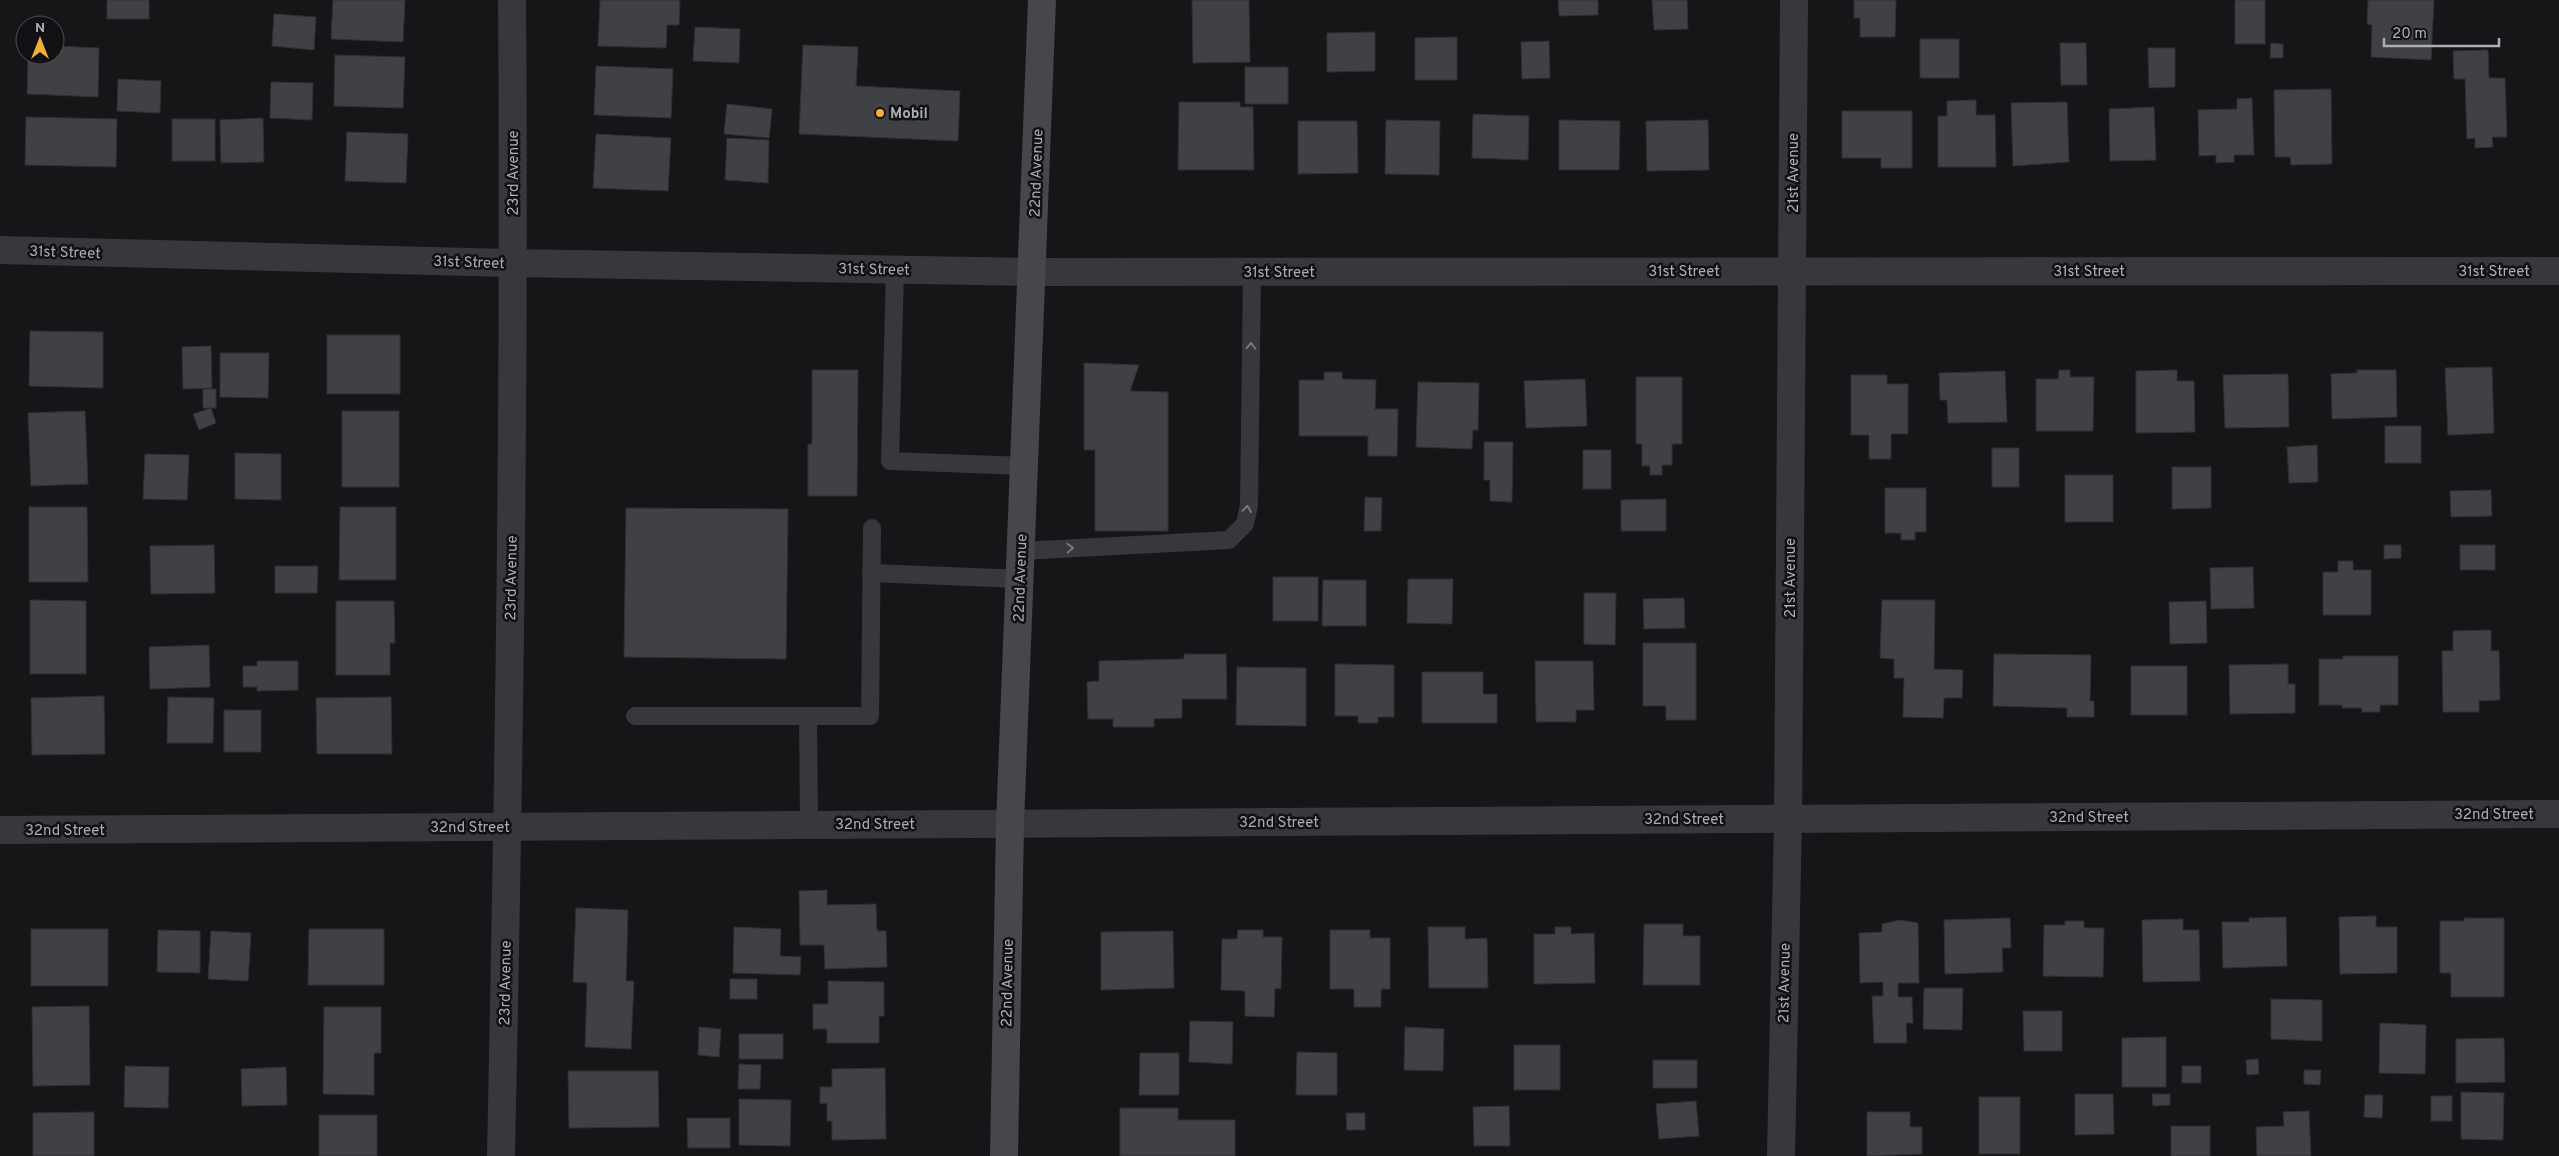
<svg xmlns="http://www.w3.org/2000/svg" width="2559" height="1156" viewBox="0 0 2559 1156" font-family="Overpass,sans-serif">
	<rect width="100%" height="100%" fill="#161618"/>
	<!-- building -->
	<g fill="#404145" stroke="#303034">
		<rect x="107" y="0" width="42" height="19"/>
		<polygon points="333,0 405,0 403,42 331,39"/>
		<polygon points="600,0 680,0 679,25 667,25 666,48 598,46"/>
		<polygon points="1192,0 1249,0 1250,62 1193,63"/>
		<polygon points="1558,0 1598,0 1598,15 1559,16"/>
		<polygon points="1652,0 1687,0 1688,29 1654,30"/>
		<polygon points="1854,0 1896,0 1895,37 1860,37 1860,18 1854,18"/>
		<rect x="2235" y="0" width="30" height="44"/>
		<polygon points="2368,0 2434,0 2431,60 2371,57 2372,25 2367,24"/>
		<polygon points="274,14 316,17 314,50 272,46"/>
		<polygon points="695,27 740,29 739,63 693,61"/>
		<polygon points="1375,32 1375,71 1327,72 1327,33"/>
		<polygon points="1457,37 1457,80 1415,80 1415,38"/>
		<rect x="1920" y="39" width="39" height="39"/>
		<polygon points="1549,41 1550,78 1522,79 1521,42"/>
		<polygon points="2060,43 2086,43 2087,85 2061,85"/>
		<polygon points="2271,43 2283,44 2283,58 2270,58"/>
		<polygon points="803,45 858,47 856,86 960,91 958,141 799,134"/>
		<polygon points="55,46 99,48 98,97 27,94 28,55 55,55"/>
		<polygon points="2148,48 2175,48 2175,87 2149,88"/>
		<polygon points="2488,50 2489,78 2505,78 2507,137 2492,137 2493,147 2475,148 2475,138 2467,139 2465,79 2454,79 2453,51"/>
		<polygon points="335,55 405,57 403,108 334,106"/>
		<polygon points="596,66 673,69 671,118 594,115"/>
		<rect x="1245" y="67" width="43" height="37"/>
		<polygon points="118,79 161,81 160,113 117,111"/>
		<polygon points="271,82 313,83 312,120 270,118"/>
		<polygon points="2331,89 2332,164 2291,165 2290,157 2275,157 2274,90"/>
		<polygon points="2252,98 2254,155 2234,155 2234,162 2216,163 2216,155 2199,156 2198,110 2237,109 2237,99"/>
		<polygon points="1976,100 1976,115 1995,115 1996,167 1938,167 1938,116 1947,116 1947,101"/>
		<polygon points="1179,102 1240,102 1240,107 1253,107 1254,170 1178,170"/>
		<polygon points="2067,102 2069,162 2013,166 2011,103"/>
		<polygon points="727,104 772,109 769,138 724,134"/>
		<polygon points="2154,107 2156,160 2110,161 2109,109"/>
		<polygon points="1842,111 1912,111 1912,168 1881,168 1881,158 1842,158"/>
		<polygon points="1473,114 1529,116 1528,160 1472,158"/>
		<polygon points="26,117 117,119 116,167 25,165"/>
		<polygon points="263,118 264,162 221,163 220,120"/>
		<rect x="172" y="119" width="43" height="42"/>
		<polygon points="1386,120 1440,121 1439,175 1385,174"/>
		<polygon points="1559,120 1620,121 1619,170 1559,170"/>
		<polygon points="1708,120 1709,170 1647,171 1646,121"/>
		<polygon points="1298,121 1357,121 1358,173 1298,174"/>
		<polygon points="347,132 408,134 406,183 345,181"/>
		<polygon points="596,134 671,138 668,191 593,188"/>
		<polygon points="727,138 769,140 768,183 725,180"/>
		<polygon points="30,331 103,332 103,388 29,386"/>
		<rect x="327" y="335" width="73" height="59"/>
		<polygon points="211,346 212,388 183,389 182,347"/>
		<polygon points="220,353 269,353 268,398 220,397"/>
		<polygon points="1084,363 1139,365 1130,391 1168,392 1168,531 1095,531 1095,450 1084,450"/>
		<polygon points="2492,367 2494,433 2448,435 2445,368"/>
		<polygon points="812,370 858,370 857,496 808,496 808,444 812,444"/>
		<polygon points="2059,370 2070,370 2070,377 2094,377 2093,431 2036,431 2036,379 2058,379"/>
		<polygon points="2177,370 2177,381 2194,381 2195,432 2136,433 2136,371"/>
		<polygon points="2357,370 2396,370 2397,417 2332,419 2331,374 2357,373"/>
		<polygon points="2005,371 2007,422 1948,423 1947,400 1940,400 1939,373"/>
		<polygon points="1324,372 1342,372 1342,379 1376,380 1375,409 1398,409 1397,456 1368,456 1368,436 1299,436 1299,380 1324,380"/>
		<polygon points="2288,374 2289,427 2225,428 2223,375"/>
		<polygon points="1851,375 1887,375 1887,384 1908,384 1908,434 1891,434 1891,459 1869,459 1869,435 1851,435"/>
		<polygon points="1636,377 1682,377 1682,444 1672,444 1672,465 1662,465 1662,475 1650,475 1650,466 1642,466 1642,444 1636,444"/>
		<polygon points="1585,379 1587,426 1526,428 1524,381"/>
		<polygon points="1418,382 1479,383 1478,430 1473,430 1472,449 1416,447"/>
		<rect x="203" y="389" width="13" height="19"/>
		<polygon points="211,408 216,423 199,430 193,414"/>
		<polygon points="85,411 88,484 31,486 28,413"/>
		<rect x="342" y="411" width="57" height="76"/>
		<rect x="2385" y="426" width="36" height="37"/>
		<polygon points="1484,442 1513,442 1512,502 1490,501 1490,480 1484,480"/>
		<polygon points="2317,445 2318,482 2289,483 2287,447"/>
		<rect x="1992" y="448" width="27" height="39"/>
		<rect x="1583" y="450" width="28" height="39"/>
		<polygon points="235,453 281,454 281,500 235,499"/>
		<polygon points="145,454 189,455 187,500 143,499"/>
		<polygon points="2172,467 2211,467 2211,508 2172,509"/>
		<rect x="2065" y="475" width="48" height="47"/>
		<polygon points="1885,488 1926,488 1926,532 1915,532 1915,540 1901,540 1901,533 1885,533"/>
		<polygon points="2491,490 2492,516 2451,517 2450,491"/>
		<polygon points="1365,497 1382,498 1381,531 1364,531"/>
		<polygon points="1666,499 1666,531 1621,531 1621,500"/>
		<polygon points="29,507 87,507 88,582 29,582"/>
		<polygon points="340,507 396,507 396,580 339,580"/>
		<polygon points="626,508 788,509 786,659 624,657"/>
		<polygon points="214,545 215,593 151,594 150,546"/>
		<polygon points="2384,545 2401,545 2401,558 2384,559"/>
		<rect x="2460" y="545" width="35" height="25"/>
		<polygon points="2338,561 2353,561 2353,570 2371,570 2371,615 2323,615 2323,572 2338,572"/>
		<polygon points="275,566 318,566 317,593 275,593"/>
		<polygon points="2253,567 2254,608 2211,609 2210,568"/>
		<rect x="1273" y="577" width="45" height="44"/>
		<polygon points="1408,579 1453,579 1452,624 1407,623"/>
		<polygon points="1323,580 1366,580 1366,626 1322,626"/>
		<polygon points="1584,593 1616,593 1615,645 1584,644"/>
		<polygon points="1684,598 1685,628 1644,629 1643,599"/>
		<polygon points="30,600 86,601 86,674 30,674"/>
		<polygon points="1882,600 1935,600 1934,669 1963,670 1962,698 1944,698 1943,718 1903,717 1904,678 1894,678 1894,659 1880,658"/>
		<polygon points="336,601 394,601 395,643 390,643 390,675 336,675"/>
		<polygon points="2206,601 2207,643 2170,644 2169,602"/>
		<polygon points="2491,630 2491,651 2499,651 2500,700 2479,701 2479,712 2443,712 2442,651 2453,651 2453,631"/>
		<polygon points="1643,643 1696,643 1696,720 1666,720 1666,706 1643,706"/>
		<polygon points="209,645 210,687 150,689 149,647"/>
		<polygon points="1184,654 1226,654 1227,699 1182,699 1182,718 1154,719 1154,727 1113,727 1113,719 1088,719 1087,682 1099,681 1099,661 1184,659"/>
		<polygon points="1994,654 2091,655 2090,701 2094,701 2094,717 2067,717 2067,708 1993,706"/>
		<polygon points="2343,656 2398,656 2398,705 2380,705 2380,712 2362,712 2362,708 2342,708 2342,705 2319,705 2319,659 2343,659"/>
		<polygon points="257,661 298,661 298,690 257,691 257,687 243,687 243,666 257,666"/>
		<polygon points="1535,661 1593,661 1594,710 1576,710 1576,722 1536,722"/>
		<polygon points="1335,664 1394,665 1394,717 1378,717 1378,723 1358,723 1358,716 1335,716"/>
		<polygon points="2288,664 2288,684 2295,684 2295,713 2230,714 2229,665"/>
		<rect x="2131" y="666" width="56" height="49"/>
		<polygon points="1237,667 1306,668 1306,726 1236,725"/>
		<polygon points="1422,672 1483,672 1483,694 1497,694 1497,723 1422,723"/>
		<polygon points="104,696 105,754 32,755 31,698"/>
		<polygon points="168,697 214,698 213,743 167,743"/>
		<polygon points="391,697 392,754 317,754 316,698"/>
		<rect x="224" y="710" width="37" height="42"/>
		<polygon points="827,890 827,905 876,904 877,931 886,931 887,967 825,969 824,945 800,945 799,891"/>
		<polygon points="576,908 628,910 626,981 634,981 631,1049 585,1047 587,983 573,982"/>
		<polygon points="2376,916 2376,927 2397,927 2397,973 2340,974 2339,917"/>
		<polygon points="2286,917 2287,966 2223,968 2222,922 2249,922 2249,918"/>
		<polygon points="2010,918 2011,948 2002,948 2003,972 1945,974 1944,920"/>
		<polygon points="2464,918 2504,918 2504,997 2451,997 2451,973 2440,973 2440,921 2464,921"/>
		<polygon points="2183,919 2183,930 2199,930 2200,981 2143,982 2142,920"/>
		<polygon points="1900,920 1918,923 1919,983 1898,983 1898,997 1912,997 1913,1023 1906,1023 1907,1043 1874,1043 1872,996 1883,996 1883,982 1860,983 1859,933 1882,932 1882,924"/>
		<polygon points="2065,921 2084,921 2084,928 2104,928 2103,977 2043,976 2044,925 2065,925"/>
		<polygon points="1644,924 1683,924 1683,936 1700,936 1700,985 1643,985"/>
		<polygon points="734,927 781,929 780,956 801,957 800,975 733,973"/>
		<polygon points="1428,927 1465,927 1465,939 1487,938 1488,988 1429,988"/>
		<polygon points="1555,927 1571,927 1571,934 1594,933 1595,983 1534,984 1534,934 1555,934"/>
		<rect x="31" y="929" width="77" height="57"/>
		<polygon points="309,929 384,929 384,985 308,985"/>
		<polygon points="158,930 200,931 200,973 157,972"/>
		<polygon points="1238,930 1263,930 1263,937 1282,937 1281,989 1275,988 1274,1017 1245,1016 1245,991 1221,990 1222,939 1237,939"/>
		<polygon points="1330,930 1370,930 1370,938 1390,938 1390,989 1381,989 1381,1007 1354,1007 1354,989 1330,989"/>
		<polygon points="211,931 251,933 248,981 208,979"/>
		<polygon points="1173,931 1174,988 1101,990 1101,932"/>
		<rect x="730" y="979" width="27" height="20"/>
		<polygon points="828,981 884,982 884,1016 879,1016 879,1043 827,1043 827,1029 813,1029 813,1004 828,1004"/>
		<polygon points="1924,988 1963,988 1962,1030 1923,1029"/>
		<polygon points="2271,999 2322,1000 2322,1041 2271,1039"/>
		<polygon points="89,1006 90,1085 33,1086 32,1007"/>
		<polygon points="324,1007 381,1007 381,1053 374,1053 374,1095 323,1094"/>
		<polygon points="2023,1011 2062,1011 2062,1051 2024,1051"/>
		<polygon points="1190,1021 1233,1022 1232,1064 1189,1062"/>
		<polygon points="2380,1023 2426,1025 2425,1074 2379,1073"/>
		<polygon points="699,1027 721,1029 719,1057 698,1055"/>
		<polygon points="1405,1027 1444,1029 1443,1071 1404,1070"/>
		<rect x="739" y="1034" width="44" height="25"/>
		<polygon points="2166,1037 2166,1087 2122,1087 2122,1038"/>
		<polygon points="2504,1038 2505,1082 2456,1083 2456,1039"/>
		<rect x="1514" y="1045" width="46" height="45"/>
		<polygon points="1297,1052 1337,1053 1337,1095 1296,1095"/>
		<polygon points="1140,1053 1179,1053 1179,1095 1139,1095"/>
		<polygon points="2258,1059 2259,1074 2247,1075 2246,1060"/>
		<rect x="1653" y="1060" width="44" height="28"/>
		<polygon points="739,1064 761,1065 760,1089 738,1089"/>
		<polygon points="125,1066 169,1067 168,1108 124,1107"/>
		<rect x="2182" y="1066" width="19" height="17"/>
		<polygon points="286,1067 287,1105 242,1106 241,1069"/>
		<polygon points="885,1068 886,1139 832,1140 832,1121 827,1121 827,1103 820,1104 820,1087 832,1087 832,1069"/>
		<polygon points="2304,1070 2321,1070 2320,1085 2304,1084"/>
		<polygon points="568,1071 658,1071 659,1127 569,1128"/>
		<polygon points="2461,1092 2504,1093 2503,1140 2461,1139"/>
		<polygon points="2075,1094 2113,1094 2114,1134 2075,1135"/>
		<polygon points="2152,1094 2170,1094 2170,1105 2153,1106"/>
		<polygon points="2365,1095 2383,1095 2382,1118 2364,1117"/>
		<rect x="2431" y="1096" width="21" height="25"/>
		<rect x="1979" y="1097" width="41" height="57"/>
		<polygon points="739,1099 791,1100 790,1146 739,1145"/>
		<polygon points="1696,1101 1699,1136 1659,1139 1656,1104"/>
		<polygon points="1509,1106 1510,1146 1474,1146 1473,1107"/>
		<polygon points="1120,1108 1178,1108 1178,1120 1235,1120 1235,1156 1120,1156"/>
		<polygon points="2309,1111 2311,1156 2257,1156 2256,1127 2284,1126 2283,1112"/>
		<polygon points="94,1112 94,1156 33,1156 33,1113"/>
		<polygon points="1867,1112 1910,1112 1910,1127 1922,1127 1922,1154 1867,1156"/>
		<polygon points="1346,1113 1365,1113 1365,1130 1347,1130"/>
		<rect x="319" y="1115" width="58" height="41"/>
		<polygon points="687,1118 730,1118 730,1148 688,1148"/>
		<rect x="2171" y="1126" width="39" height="30"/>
	</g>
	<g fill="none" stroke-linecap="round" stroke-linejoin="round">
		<!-- lane -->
		<g stroke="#37383d" stroke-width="18">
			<polyline points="895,270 890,461 1024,466"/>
			<polyline points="1021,551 1229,540 1245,524 1249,505 1252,272"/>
			<polyline points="871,573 1021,579"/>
			<polyline points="635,716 870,716 872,528"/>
			<polyline points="808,716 809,825"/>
		</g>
		<!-- street -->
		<g stroke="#37383d" stroke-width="28">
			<polyline points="0,250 514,263 1032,272 2559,271"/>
			<polyline points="0,830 2559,814"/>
			<path d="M501 1156C509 771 515 385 512 0"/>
			<polyline points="1781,1156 1788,819 1794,0"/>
		</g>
		<!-- secondary -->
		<polyline stroke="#45474d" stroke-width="28" points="1004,1156 1010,824 1042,0"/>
	</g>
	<!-- one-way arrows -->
	<defs><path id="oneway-chevron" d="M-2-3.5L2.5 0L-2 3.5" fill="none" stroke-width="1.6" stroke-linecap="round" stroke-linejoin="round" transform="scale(1.25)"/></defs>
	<g stroke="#757881">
		<use href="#oneway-chevron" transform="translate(1251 346) rotate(-89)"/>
		<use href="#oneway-chevron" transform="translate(1247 509) rotate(-82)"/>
		<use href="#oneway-chevron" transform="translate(1070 548) rotate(-3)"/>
	</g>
	<!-- markers -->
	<circle fill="#f2b134" stroke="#111113" stroke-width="2" cx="880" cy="113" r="5"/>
	<g text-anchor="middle" stroke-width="5" stroke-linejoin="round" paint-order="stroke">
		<!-- poi labels -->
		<g font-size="15" font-weight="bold" fill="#a8adb8" stroke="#111113" text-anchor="start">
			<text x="890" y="118">Mobil</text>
		</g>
		<!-- street labels -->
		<g font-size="15" fill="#a8adb8" stroke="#111113">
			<text transform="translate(513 173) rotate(-90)" y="5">23rd Avenue</text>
			<text transform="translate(1036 173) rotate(-88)" y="5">22nd Avenue</text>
			<text transform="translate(1793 173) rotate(-90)" y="5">21st Avenue</text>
			<text transform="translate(65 252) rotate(2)" y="5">31st Street</text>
			<text transform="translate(469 262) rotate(2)" y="5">31st Street</text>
			<text transform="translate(874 269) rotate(1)" y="5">31st Street</text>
			<text x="1684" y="276">31st Street</text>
			<text x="2089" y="276">31st Street</text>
			<text x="2494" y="276">31st Street</text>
			<text x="1279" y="277">31st Street</text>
			<text transform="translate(511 578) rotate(-89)" y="5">23rd Avenue</text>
			<text transform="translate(1020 578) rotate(-88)" y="5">22nd Avenue</text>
			<text transform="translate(1790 578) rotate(-90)" y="5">21st Avenue</text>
			<text x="2494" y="819">32nd Street</text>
			<text x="2089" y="822">32nd Street</text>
			<text x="1684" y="824">32nd Street</text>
			<text x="1279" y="827">32nd Street</text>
			<text x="875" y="829">32nd Street</text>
			<text x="470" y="832">32nd Street</text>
			<text x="65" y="835">32nd Street</text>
			<text transform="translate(505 983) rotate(-89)" y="5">23rd Avenue</text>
			<text transform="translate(1007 983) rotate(-89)" y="5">22nd Avenue</text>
			<text transform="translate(1784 983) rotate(-89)" y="5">21st Avenue</text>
		</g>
	</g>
	<!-- north arrow -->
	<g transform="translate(40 40)"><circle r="24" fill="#111113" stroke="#4d4f55"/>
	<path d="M0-4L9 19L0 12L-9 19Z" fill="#f2b134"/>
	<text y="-8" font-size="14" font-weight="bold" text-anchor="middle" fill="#a8adb8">N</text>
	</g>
	<!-- scale -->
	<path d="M2384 38v8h115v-8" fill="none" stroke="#a8adb8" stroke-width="2.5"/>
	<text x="2392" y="38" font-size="15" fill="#a8adb8" stroke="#111113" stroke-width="4" paint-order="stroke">20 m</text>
</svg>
